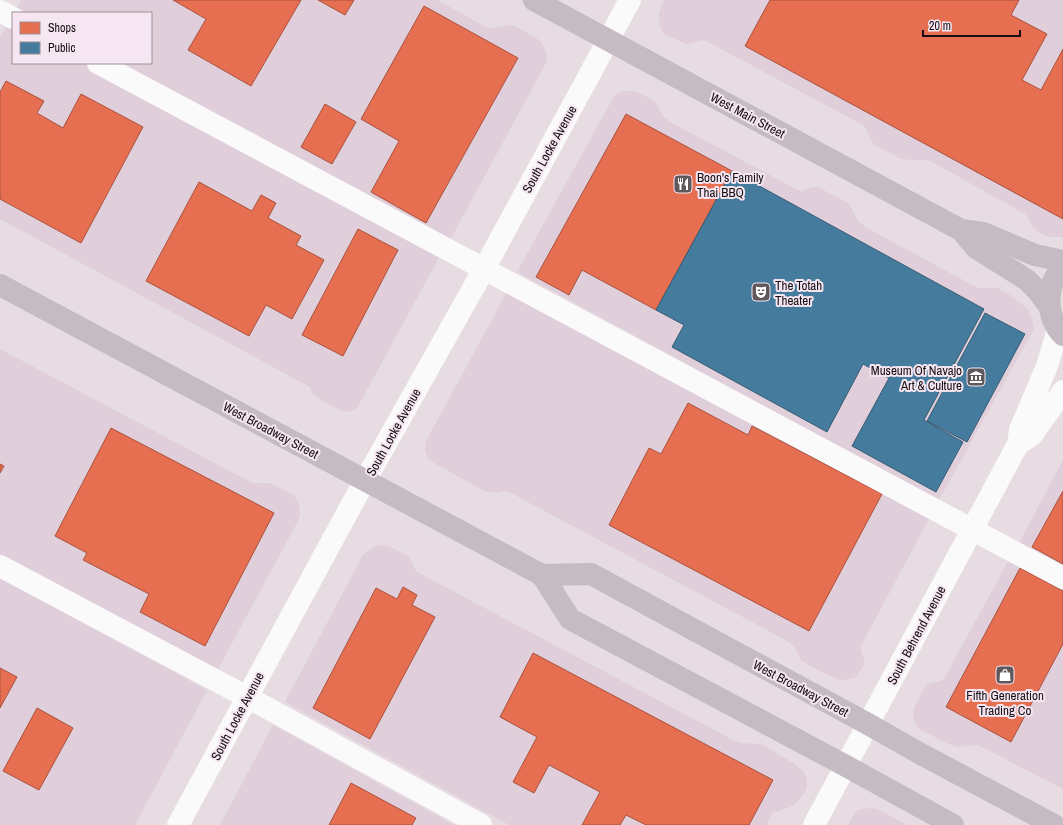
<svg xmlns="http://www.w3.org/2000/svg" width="1063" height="825" viewBox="0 0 1063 825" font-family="'Archivo Narrow',sans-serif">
	<rect width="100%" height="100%" fill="#e6dce2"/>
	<!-- built -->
	<g fill="#e0cfda">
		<polygon points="21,0 437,0 486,27 495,28 508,25 515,26 535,37 540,41 544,47 547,54 547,59 545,65 450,240 121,63 151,63 151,13 28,13 17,7"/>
		<polygon points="664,0 1063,0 1063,237 1049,237 1036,231 1032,227 1030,221 1025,214 932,162 926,160 910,160 899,158 875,145 872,142 865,127 861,124 708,42 703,40 686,44 664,34 661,29 659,23 659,13"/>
		<polygon points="9,22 13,25 13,63 84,63 441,254 360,403 357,408 353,410 347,412 339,410 318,398 313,395 310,387 0,219 0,38"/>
		<polygon points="622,91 629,91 637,92 653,100 657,104 659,110 664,117 672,123 798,190 801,191 812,187 818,187 846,202 850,205 858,221 867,228 976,287 979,288 998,288 1007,293 1028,309 1032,319 1034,329 939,500 517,272 613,98 617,94"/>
		<polygon points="507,292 930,517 862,644 861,648 864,660 864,665 856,677 843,680 839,680 828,675 803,662 800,659 796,649 789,642 511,493 504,491 495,493 484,491 434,463 429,460 425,451 426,441"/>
		<polygon points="0,349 252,483 269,483 274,485 292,494 296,498 299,504 300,510 300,515 298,521 217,671 0,554"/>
		<polygon points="1063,460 1063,569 1018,545"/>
		<polygon points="381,545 389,546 408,556 411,560 416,571 419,573 735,741 740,743 762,744 796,765 803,771 807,779 807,786 804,794 793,806 773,813 766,825 509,825 285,702 363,555 374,547"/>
		<polygon points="1010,558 1063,587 1063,789 980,746 973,745 958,747 948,744 923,731 917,726 914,720 913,713 915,706 924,688 928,684 943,680 946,675"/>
		<polygon points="0,578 207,690 135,825 0,825"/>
		<polygon points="273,725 454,825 220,825"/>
		<polygon points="870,808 877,809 907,825 848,825 854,814 858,810"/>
	</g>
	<!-- shops -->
	<g fill="#e76f51" stroke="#a8523e">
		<polygon points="173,0 301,0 251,86 188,50 206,19"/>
		<polygon points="318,0 354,0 345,15"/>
		<polygon points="770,0 1019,0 1011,15 1047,34 1022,80 1041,90 1063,49 1063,219 745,46"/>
		<polygon points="424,6 518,58 426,223 371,192 399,141 361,119"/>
		<polygon points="6,81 44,101 37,113 63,128 81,94 143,127 81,243 0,199 0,92"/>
		<polygon points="325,104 356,122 332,164 301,147"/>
		<polygon points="626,114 732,171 656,310 582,270 569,295 536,277"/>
		<polygon points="199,182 252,211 261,195 276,203 268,218 301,236 296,245 324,260 292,319 266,305 249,336 146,281"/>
		<polygon points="358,229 398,250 343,356 302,335"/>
		<polygon points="688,403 748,435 752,426 882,494 809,631 609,525 649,448 661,454"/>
		<polygon points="111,428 274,513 205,646 140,612 149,594 83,560 87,553 55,536"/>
		<polygon points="0,464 4,466 0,473"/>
		<polygon points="1063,491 1063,564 1032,547"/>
		<polygon points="1020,568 1063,591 1063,644 1011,742 946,707"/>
		<polygon points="403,587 417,595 412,605 435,617 370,739 313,708 376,588 397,599"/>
		<polygon points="533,653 773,780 749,825 646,825 626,815 620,825 582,825 600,792 549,765 534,793 513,782 537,737 500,717"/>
		<polygon points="0,668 17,677 0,708"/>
		<polygon points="37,708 73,728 39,790 3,771"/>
		<polygon points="351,783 416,818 412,825 329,825"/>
	</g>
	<!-- public -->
	<g fill="#457b9d" stroke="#365b73">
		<polygon points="732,171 984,309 924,420 963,442 936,492 852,446 889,378 863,364 827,432 672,347 684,325 656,310"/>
		<polygon points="985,313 1025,334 967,442 927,421"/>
	</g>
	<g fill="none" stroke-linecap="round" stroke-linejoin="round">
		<!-- minor -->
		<g stroke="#fbfafb" stroke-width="22">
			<polyline points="0,11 13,18"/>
			<polyline points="98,63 1063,578"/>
			<polyline points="1018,444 1032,435 1063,391"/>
			<polyline points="0,566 247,697 481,825"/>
			<polyline points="178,825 352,504 484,269 630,0"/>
			<polyline points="814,825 1018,444 1020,430 1047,366 1058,330"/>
		</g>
		<!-- major -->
		<g stroke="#c4bcc2" stroke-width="22">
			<polyline points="534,0 961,230 983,233 1035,255 1063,261"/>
			<polyline points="961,230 976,248 1027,280 1037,290 1049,306"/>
			<path d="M1063 268C1044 285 1046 318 1063 335"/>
			<polyline points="0,285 542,575 591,574 868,724 921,754 1054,825"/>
			<polyline points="542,575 570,619 846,766 953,825"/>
		</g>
	</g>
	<!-- icons -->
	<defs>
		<symbol id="restaurant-square" viewBox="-11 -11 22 22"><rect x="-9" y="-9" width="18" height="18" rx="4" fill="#5e575b" stroke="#f6e6f1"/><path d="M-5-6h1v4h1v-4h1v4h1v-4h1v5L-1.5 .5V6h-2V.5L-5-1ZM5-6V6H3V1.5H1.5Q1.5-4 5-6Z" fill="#fff"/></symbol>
		<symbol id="theatre-square" viewBox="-11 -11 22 22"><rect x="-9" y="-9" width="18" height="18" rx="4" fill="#5e575b" stroke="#f6e6f1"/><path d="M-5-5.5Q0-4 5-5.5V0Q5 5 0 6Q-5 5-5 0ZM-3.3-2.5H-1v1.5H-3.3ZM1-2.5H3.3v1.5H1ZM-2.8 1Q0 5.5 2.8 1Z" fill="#fff"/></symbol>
		<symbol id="museum-square" viewBox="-11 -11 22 22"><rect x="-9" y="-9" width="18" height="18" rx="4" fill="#5e575b" stroke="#f6e6f1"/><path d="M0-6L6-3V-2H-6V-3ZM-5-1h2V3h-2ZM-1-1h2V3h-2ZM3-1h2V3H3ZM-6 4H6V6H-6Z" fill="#fff"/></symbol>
		<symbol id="shop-square" viewBox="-11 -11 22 22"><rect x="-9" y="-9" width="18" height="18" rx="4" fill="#5e575b" stroke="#f6e6f1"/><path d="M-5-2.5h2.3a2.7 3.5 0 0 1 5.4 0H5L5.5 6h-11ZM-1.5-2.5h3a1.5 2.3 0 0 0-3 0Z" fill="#fff"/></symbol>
	</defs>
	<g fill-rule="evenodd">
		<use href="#restaurant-square" x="672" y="173" width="22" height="22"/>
		<use href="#theatre-square" x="750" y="281" width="22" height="22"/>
		<use href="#museum-square" x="965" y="366" width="22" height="22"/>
		<use href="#shop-square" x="994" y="664" width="22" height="22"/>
	</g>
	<g text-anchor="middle" stroke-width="4" stroke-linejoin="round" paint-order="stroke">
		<!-- street labels -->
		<g font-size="13" fill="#140f12" stroke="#f6e6f1">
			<text transform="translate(748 115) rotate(28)" y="5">West Main Street</text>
			<text transform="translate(549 149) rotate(-61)" y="5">South Locke Avenue</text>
			<text transform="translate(271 430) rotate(28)" y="5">West Broadway Street</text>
			<text transform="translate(393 432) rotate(-61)" y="5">South Locke Avenue</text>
			<text transform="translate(916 635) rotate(-62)" y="5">South Behrend Avenue</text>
			<text transform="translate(801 688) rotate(28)" y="5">West Broadway Street</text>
			<text transform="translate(237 716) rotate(-62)" y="5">South Locke Avenue</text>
		</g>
		<!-- poi labels -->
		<g font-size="13" fill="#140f12" stroke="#f6e6f1" text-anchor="start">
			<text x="697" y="182">Boon's Family<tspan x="697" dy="15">Thai BBQ</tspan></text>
			<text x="775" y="290">The Totah<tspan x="775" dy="15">Theater</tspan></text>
			<text x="962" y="375" text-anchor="end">Museum Of Navajo<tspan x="962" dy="15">Art &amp; Culture</tspan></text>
			<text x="1005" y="700" text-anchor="middle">Fifth Generation<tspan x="1005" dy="15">Trading Co</tspan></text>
		</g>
	</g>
	<!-- legend -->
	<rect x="12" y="12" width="140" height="52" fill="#f6e6f1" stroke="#9c9098"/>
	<rect x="20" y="22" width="20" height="12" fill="#e76f51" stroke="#9c9098"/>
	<text x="48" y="32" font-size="12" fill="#140f12">Shops</text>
	<rect x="20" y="42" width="20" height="12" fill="#457b9d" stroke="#9c9098"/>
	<text x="48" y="52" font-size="12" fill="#140f12">Public</text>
	<!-- scale -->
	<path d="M923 30v6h97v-6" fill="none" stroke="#140f12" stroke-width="2"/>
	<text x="929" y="30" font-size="12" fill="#140f12" stroke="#f6e6f1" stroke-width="3" paint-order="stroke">20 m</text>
</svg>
